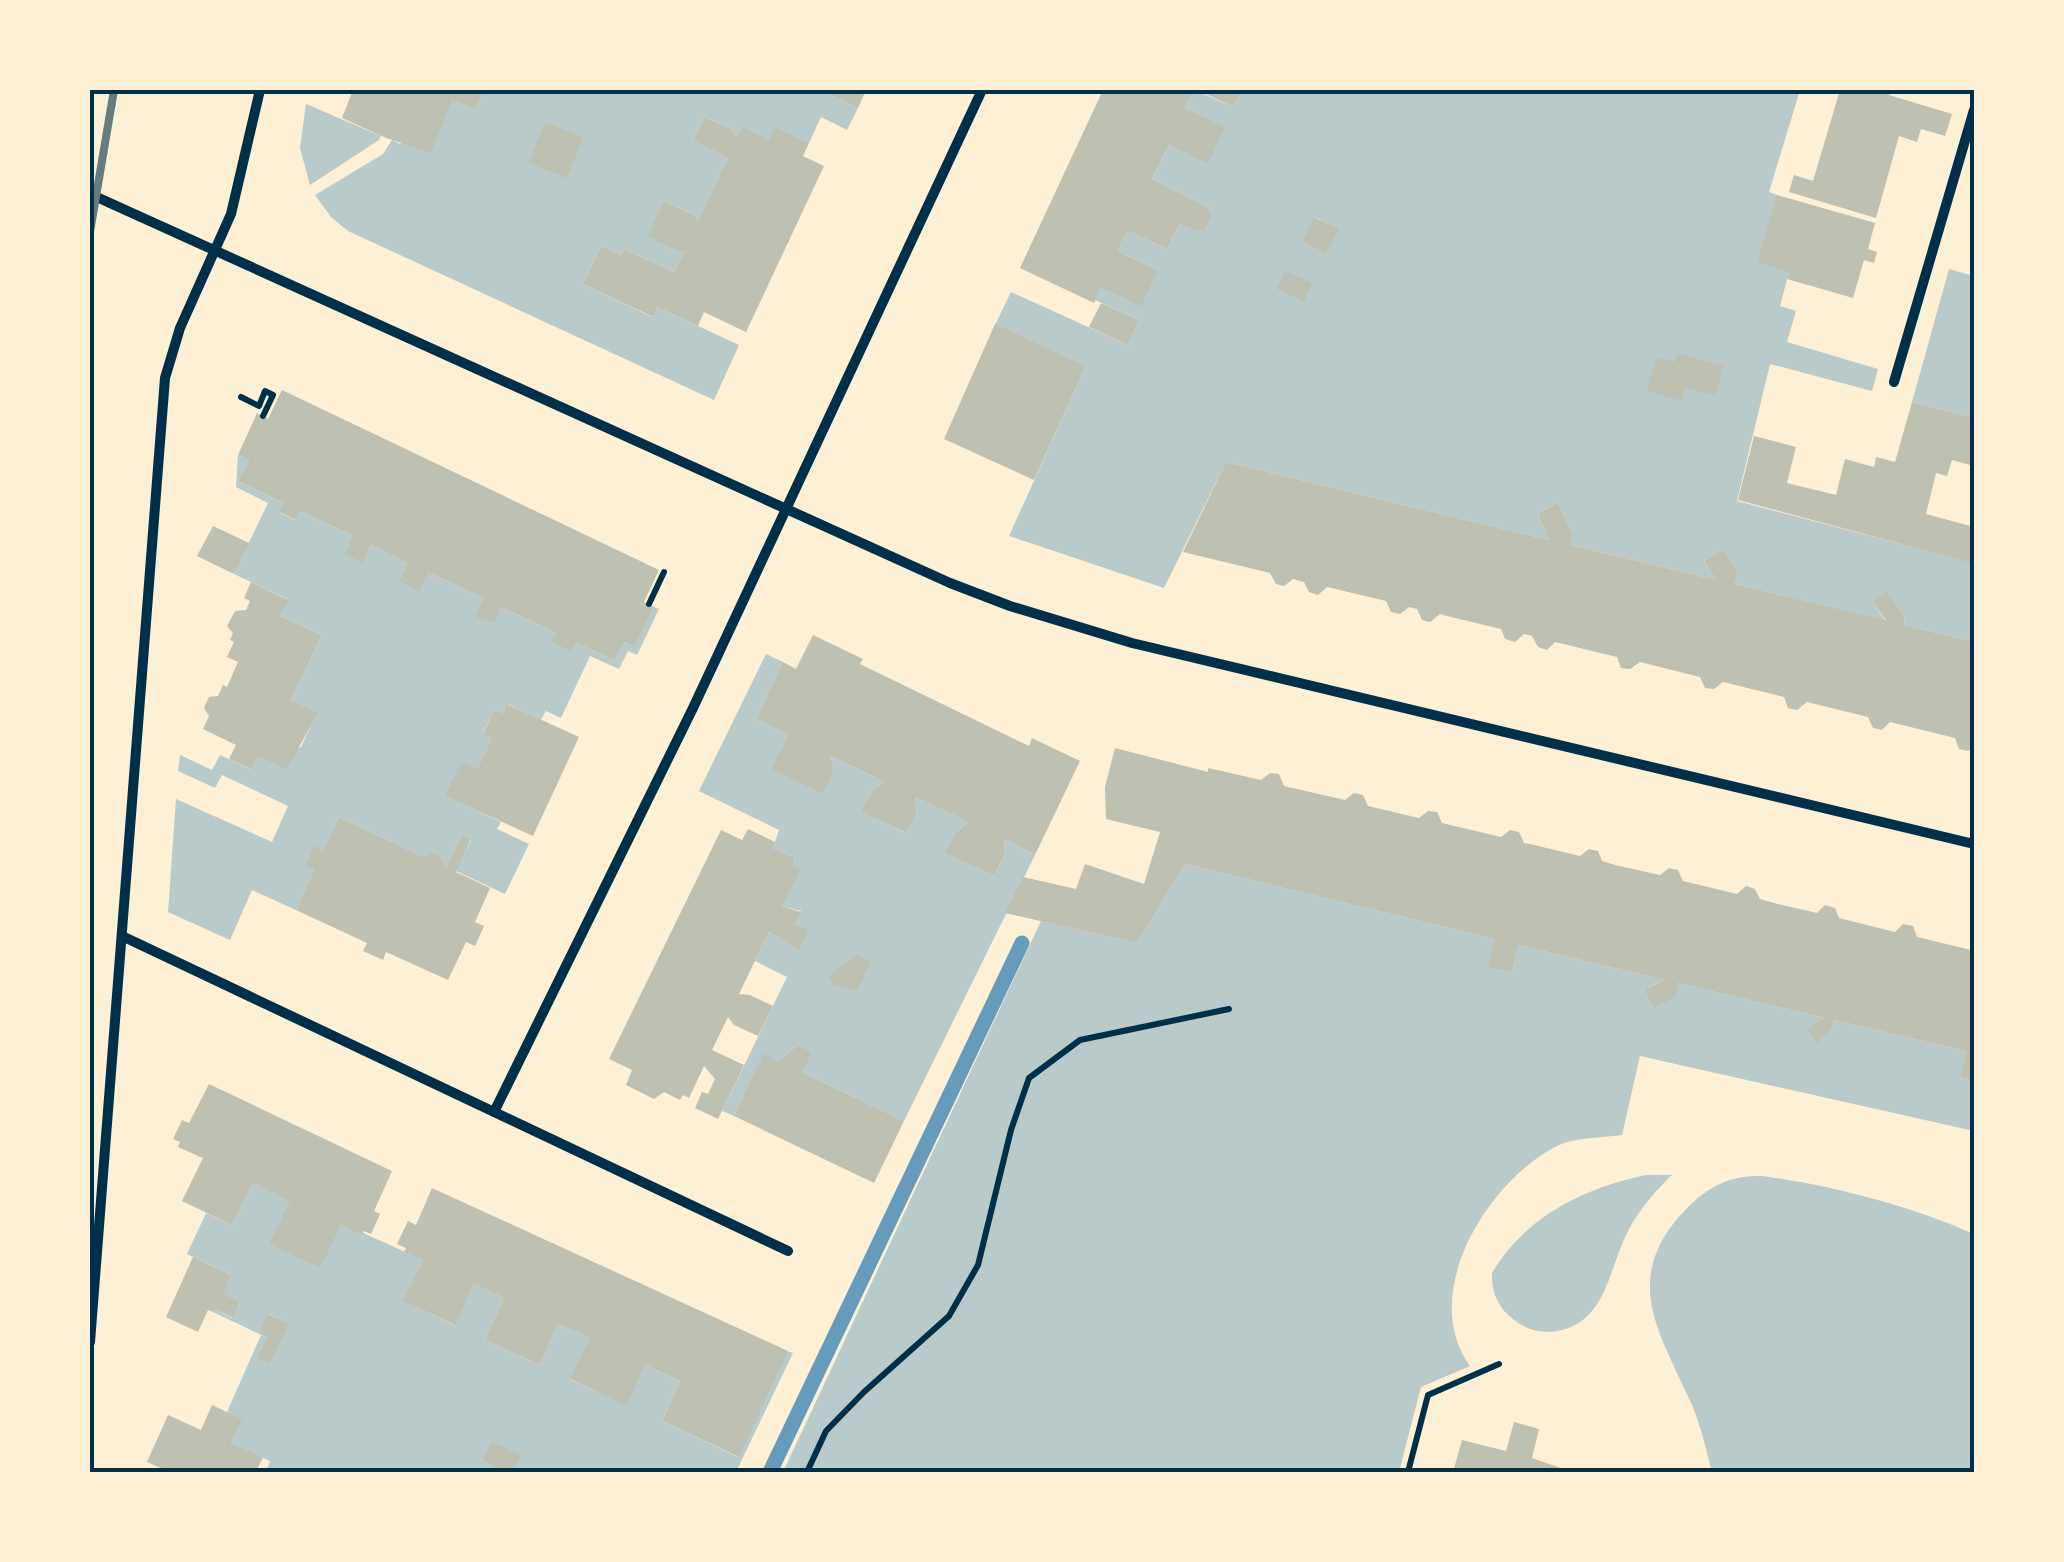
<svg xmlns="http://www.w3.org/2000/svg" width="2064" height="1562" viewBox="0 0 2064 1562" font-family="'Asap Condensed',sans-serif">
	<rect width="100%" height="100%" fill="#fdf0d5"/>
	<!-- green -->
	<g fill="#b9caca" fill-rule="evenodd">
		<polygon points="484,90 820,90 858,108 847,130 821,117 809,143 776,128 769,140 737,137 732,129 704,117 693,141 728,158 698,221 694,215 664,201 648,237 677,251 684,251 674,272 624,249 621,255 601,246 583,284 652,317 657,307 739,345 714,400 348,231 331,217 315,195 383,154 392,140 400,144 452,100 476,110"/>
		<path d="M1194 90 1234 107 1242 90H1800L1769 192 1777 195 1789 272 1780 306 1796 311 1787 342 1878 369 1872 391 1770 364 1737 501 1974 563V642L1904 625 1905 617 1887 592 1872 602 1885 620 1735 584 1738 572 1723 549 1704 561 1716 580 1571 545 1573 535 1558 503 1538 513 1549 540 1226 462 1164 588 1009 536 1086 366 995 325 1011 292 1128 345 1139 320 1095 300 1101 287 1158 270 1117 251 1128 231 1167 249 1180 223 1212 214 1208 207 1152 179 1169 145 1208 163 1224 127 1185 108ZM1315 217 1338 229 1326 254 1302 242Z"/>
		<polygon points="306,104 381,136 379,140 310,185 300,148"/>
		<polygon points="1949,269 1974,276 1974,418 1912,402"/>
		<polygon points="238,455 249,460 238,481 283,503 280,513 295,520 300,511 353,536 363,562 371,545 483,598 476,615 493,624 501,607 556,633 553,642 575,642 615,661 624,642 635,647 654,607 659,609 637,655 628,651 619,669 590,656 561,718 546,711 541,720 508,704 504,713 494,710 483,733 492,738 477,769 446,796 501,822 497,829 529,844 505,894 456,871 471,840 462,835 446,867 438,853 430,852 424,857 339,817 323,850 314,847 306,866 314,870 296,910 252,890 230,940 168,912 176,799 272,842 288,806 222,775 215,788 178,771 180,755 212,770 220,755 250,769 258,756 301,747 317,713 291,700 322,635 280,616 287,599 234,574 268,503 236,487"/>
		<polygon points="766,654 783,662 756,719 788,735 772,768 822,793 834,771 831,756 885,782 872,791 862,812 905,833 917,812 915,797 969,822 955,833 946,853 994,876 1005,854 1004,839 1035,855 904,1121 802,1072 811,1052 798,1045 778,1061 763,1055 734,1116 722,1111 787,977 755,961 769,932 798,949 808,931 795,924 801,911 782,906 800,869 793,865 795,858 773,848 779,830 699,791"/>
		<path d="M1185 864 1494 939 1489 967 1512 973 1519 945 1664 980 1644 990 1653 1008 1678 983 1824 1018 1808 1029 1816 1042 1830 1032 1834 1020 1966 1051 1960 1077 1974 1080V1131L1640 1056 1622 1135C1601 1138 1574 1137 1555 1147 1487 1183 1418 1294 1470 1366L1421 1387 1399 1472H783L1041 921 1137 943Z"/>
		<path d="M1645 1175H1672C1655 1191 1640 1209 1629 1229 1609 1266 1607 1323 1557 1331 1541 1334 1526 1329 1514 1320 1498 1308 1491 1292 1492 1273 1526 1216 1583 1189 1645 1175Z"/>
		<path d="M1762 1176C1835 1186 1907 1205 1974 1234V1472H1712C1706 1449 1701 1427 1692 1405 1659 1331 1619 1278 1687 1208 1709 1186 1731 1175 1762 1176Z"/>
		<polygon points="253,1183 423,1260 404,1301 454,1325 474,1284 504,1298 485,1340 540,1365 558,1324 590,1338 571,1380 627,1405 645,1365 680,1381 662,1421 738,1457 787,1351 793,1353 736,1472 513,1472 520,1455 491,1441 482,1460 502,1472 266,1472 270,1461 231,1443 241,1419 227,1412 261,1335 267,1337 258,1358 270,1364 288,1323 268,1314 259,1334 213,1312 215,1309 232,1318 240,1303 222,1294 231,1275 187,1254 206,1213 232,1225"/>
	</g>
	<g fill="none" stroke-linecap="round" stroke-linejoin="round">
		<!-- stream -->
		<polyline stroke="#669bbc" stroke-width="15" points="770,1472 1022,943"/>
	</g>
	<!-- building -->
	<g fill="#bec0b2">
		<polygon points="353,90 484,90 476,110 452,100 431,153 386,138 342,118"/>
		<polygon points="820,90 866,90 858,108"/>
		<polygon points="1103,90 1194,90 1185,108 1225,127 1208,164 1169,145 1152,179 1208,207 1212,214 1205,229 1198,231 1180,223 1167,249 1128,231 1117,251 1158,270 1141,306 1101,287 1094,303 1020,268"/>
		<polygon points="1197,90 1242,90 1234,107"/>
		<polygon points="1840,90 1891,90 1889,95 1952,114 1945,136 1921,129 1917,142 1899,136 1876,218 1789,192 1794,175 1813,181"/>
		<polygon points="704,117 732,129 737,137 742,127 769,140 775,127 809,143 803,156 824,166 746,332 704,312 698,326 657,307 653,317 583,284 601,246 621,255 624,249 674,272 684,251 677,251 647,237 664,201 694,215 698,221 714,187 728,158 693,141"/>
		<polygon points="545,122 583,137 567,178 529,163"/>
		<polygon points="1777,195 1875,223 1868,249 1877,252 1874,263 1864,260 1853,298 1787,279 1789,272 1757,262"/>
		<polygon points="1314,217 1339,229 1326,254 1302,242"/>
		<polygon points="1285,271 1312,283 1304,301 1277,289"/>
		<polygon points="1101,303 1139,320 1128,345 1089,327"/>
		<polygon points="995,324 1086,366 1034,480 944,439"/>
		<polygon points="1677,353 1723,366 1716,396 1685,388 1682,401 1647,391 1656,358 1675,362"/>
		<polygon points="282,390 659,570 644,602 654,607 635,647 624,642 615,661 575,642 571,651 552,642 556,633 501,607 494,624 475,616 483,598 428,572 419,591 399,581 408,563 371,545 363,563 345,554 353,536 300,511 296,520 279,512 283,503 238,481 249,460 238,455 257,413 268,419"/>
		<polygon points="1912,402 1974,418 1974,466 1952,460 1947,476 1936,473 1926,514 1974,527 1972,563 1738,500 1754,436 1796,447 1787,483 1836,495 1845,459 1874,467 1876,457 1895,462"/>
		<polygon points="1226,462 1549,540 1538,513 1558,503 1573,535 1571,545 1716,580 1704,561 1723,549 1738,572 1735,584 1886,620 1872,602 1887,591 1905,617 1904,625 1974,642 1974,747 1968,751 1959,749 1955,738 1890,722 1882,730 1873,728 1868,717 1807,702 1797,710 1788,708 1784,697 1723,682 1714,689 1705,688 1700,677 1640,662 1630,669 1621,668 1617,657 1555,642 1547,650 1538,647 1532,636 1524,634 1515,642 1505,639 1501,629 1447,616 1440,614 1430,622 1422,620 1417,609 1409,607 1400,614 1391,612 1386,601 1327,587 1318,595 1309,592 1304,582 1293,579 1284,586 1276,584 1270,573 1183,552"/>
		<polygon points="213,526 249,543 234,574 197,556"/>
		<polygon points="251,582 288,600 280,616 322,635 291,700 318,713 287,769 258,756 251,769 229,759 236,745 203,729 209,716 204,708 209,697 218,696 223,685 227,687 238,662 227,657 234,642 230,640 233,633 227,626 235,611 246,610 250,601 244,598"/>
		<polygon points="813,635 863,659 860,664 1029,746 1032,738 1080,761 1035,855 1004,839 1005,854 994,876 945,853 955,833 969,822 947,812 915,797 917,812 906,833 861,812 872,791 885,782 860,770 831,756 834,771 823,794 771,769 788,735 756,719 783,662 796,669"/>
		<polygon points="507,704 579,737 533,836 445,796 461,762 477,769 492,738 483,734 494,710 504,713"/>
		<polygon points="1115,748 1208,772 1208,768 1261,780 1270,773 1279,774 1284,786 1345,800 1354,793 1363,795 1368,806 1372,807 1419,818 1428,811 1437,812 1442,823 1501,837 1510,830 1519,832 1524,843 1530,844 1580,856 1589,849 1598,851 1602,861 1615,865 1660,875 1669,868 1678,870 1683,881 1737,894 1746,886 1755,889 1760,899 1774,903 1817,913 1825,905 1835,908 1839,918 1895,932 1903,924 1913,926 1917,937 1971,950 1974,943 1974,1080 1960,1077 1966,1051 1834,1020 1830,1032 1816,1043 1807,1029 1824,1018 1678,983 1675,997 1653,1008 1644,990 1664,980 1519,945 1512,973 1488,967 1494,939 1185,864 1137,943 1005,913 1023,877 1076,889 1085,864 1144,884 1160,832 1106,819 1105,787"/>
		<polygon points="339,817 424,857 430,852 438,853 446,867 462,835 471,839 456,872 490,888 475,922 484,926 475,946 466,942 448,980 386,952 383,960 363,951 367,943 296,910 314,870 305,866 314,846 323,850"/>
		<polygon points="748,829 775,842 773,848 795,858 793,865 801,869 782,906 801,912 795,924 809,930 799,950 769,932 739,994 750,995 773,1006 758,1036 734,1025 728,1017 712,1050 744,1065 718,1119 695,1108 702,1092 708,1094 715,1079 704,1066 689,1098 683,1095 680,1100 664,1092 654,1099 626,1085 632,1070 609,1059 721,830 742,840"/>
		<polygon points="857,955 871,961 857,991 832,984 829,976"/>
		<polygon points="798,1045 812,1052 802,1072 904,1121 874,1183 734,1116 763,1054 778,1061"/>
		<polygon points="209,1084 392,1171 374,1211 380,1214 371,1234 364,1231 362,1235 341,1225 320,1268 269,1244 290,1201 253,1183 232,1225 182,1201 203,1158 178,1147 180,1142 173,1139 182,1120 189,1123"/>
		<polygon points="432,1188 788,1351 739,1457 662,1421 680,1381 645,1365 627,1406 570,1379 590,1338 558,1324 540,1365 485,1340 504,1298 474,1284 455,1325 403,1301 423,1260 404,1252 406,1248 397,1244 408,1221 416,1225"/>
		<polygon points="193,1257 231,1275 223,1294 240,1302 233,1318 215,1309 213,1312 208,1310 198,1332 166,1317"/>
		<polygon points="267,1314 289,1323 270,1364 257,1359 267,1337 259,1334"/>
		<polygon points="212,1405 242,1419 231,1443 263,1457 256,1472 159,1472 161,1468 147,1462 168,1415 201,1430"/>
		<polygon points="1514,1422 1539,1429 1532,1458 1572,1472 1453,1472 1462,1440 1506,1451"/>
		<polygon points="491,1441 521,1455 513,1472 502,1472 482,1460"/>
	</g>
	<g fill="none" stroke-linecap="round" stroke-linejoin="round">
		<!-- path -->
		<g stroke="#003049" stroke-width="6">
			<polyline points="241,397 259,406 265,391 273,395 263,416"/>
			<polyline points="649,604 664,572"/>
			<polyline points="807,1472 826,1431 864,1392 949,1316 978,1265 1011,1130 1029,1078 1080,1040 1229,1009"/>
			<polyline points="1408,1472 1428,1395 1499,1364"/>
		</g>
		<!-- minor -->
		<g stroke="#003049" stroke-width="10">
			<polyline points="90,194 950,583 1010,606 1132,643 1974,844"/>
			<polyline points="1894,382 1974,110"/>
			<polyline points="122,936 788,1251"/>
			<polyline points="494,1112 693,708 982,90"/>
			<polyline points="90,1342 165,378 180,328 231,214 260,90"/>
		</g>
		<!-- rail -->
		<polyline stroke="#657d81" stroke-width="8" points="90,232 114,90"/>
	</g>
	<!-- border -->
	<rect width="2064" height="1562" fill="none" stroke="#fdf0d5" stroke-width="185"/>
	<rect x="92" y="92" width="1880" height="1378" fill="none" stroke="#003049" stroke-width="4"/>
</svg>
